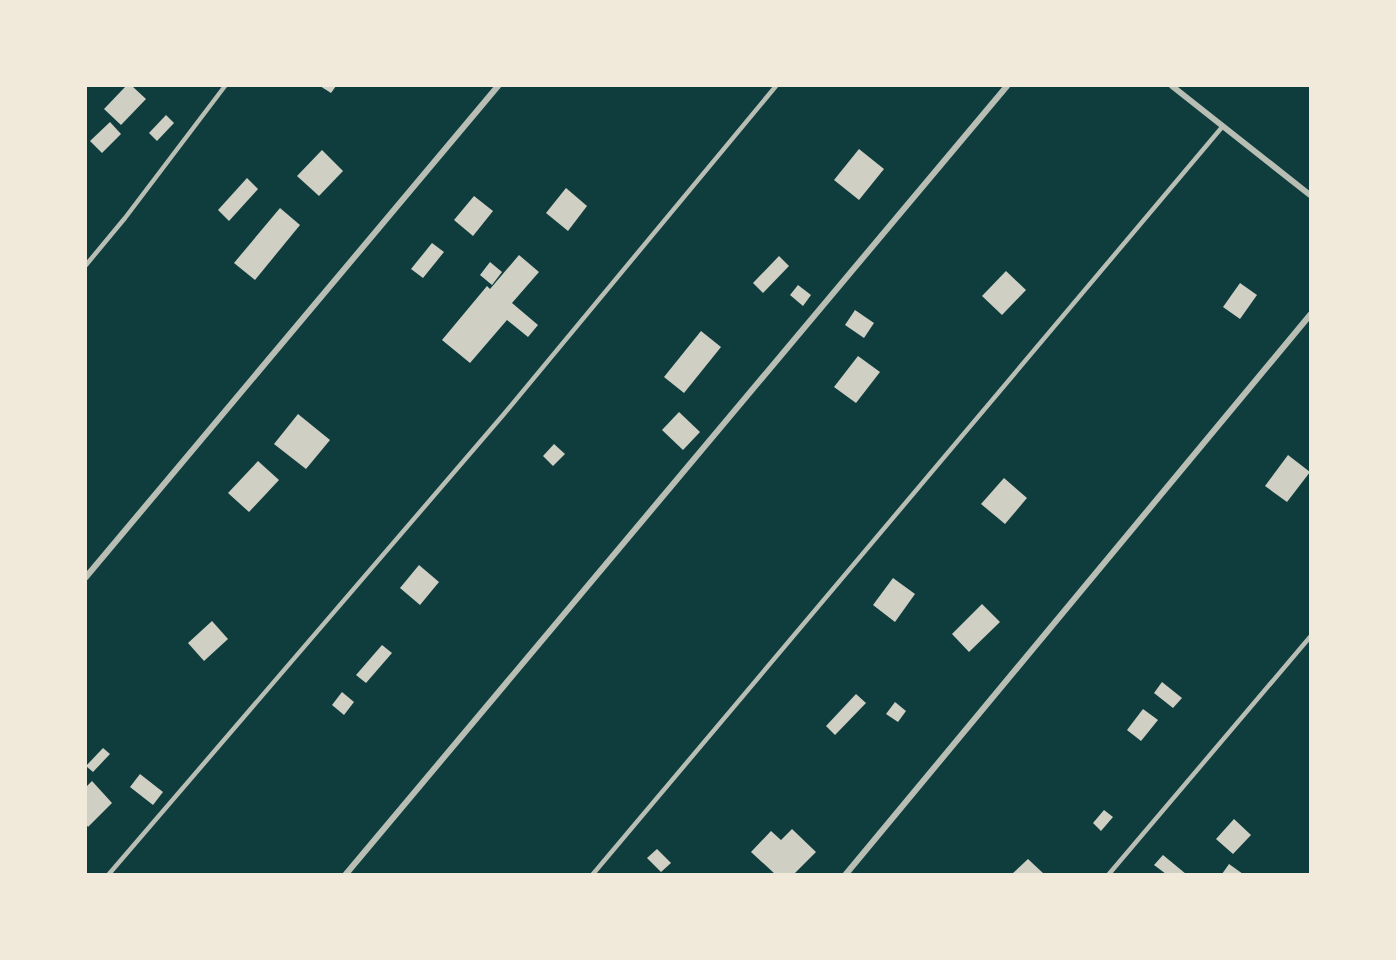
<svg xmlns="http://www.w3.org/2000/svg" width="1396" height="960" viewBox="0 0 1396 960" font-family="'Noto Sans',sans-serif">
	<rect width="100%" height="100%" fill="#0f3d3e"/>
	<!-- building -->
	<g fill="#cfcfc3">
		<polygon points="126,86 132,86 146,99 121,125 104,109"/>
		<polygon points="320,86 336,86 331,93"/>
		<polygon points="166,115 174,123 157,141 149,133"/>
		<polygon points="110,122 121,134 102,153 90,141"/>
		<polygon points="859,149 884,169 859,200 834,180"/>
		<polygon points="322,150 343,171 319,196 297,176"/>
		<polygon points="247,178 258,189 229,221 218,210"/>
		<polygon points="566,188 587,206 568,231 546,213"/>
		<polygon points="474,196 493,211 473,236 454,220"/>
		<polygon points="280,208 300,225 255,280 234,263"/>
		<polygon points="432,243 444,252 423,278 411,269"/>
		<polygon points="519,255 539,272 512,303 538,325 528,337 507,320 470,363 442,340 487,286 490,289"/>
		<polygon points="779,256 789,266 763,293 753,283"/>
		<polygon points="490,262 502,272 492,285 480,275"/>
		<polygon points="1006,271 1026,290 1002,315 982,296"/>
		<polygon points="1240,283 1257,295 1240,319 1223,307"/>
		<polygon points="798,285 811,295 803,306 790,295"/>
		<polygon points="855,310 874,323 864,338 845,325"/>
		<polygon points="701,331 721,347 684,393 664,377"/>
		<polygon points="858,356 880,372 856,403 834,387"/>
		<polygon points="679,412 700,432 683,450 662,430"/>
		<polygon points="298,414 330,440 306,469 274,444"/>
		<polygon points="554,444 565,454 553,466 543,456"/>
		<polygon points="1288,455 1310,472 1287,502 1265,486"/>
		<polygon points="258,461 279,480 249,512 228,493"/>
		<polygon points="1004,478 1027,498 1005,524 981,504"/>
		<polygon points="419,565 439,582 420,605 400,588"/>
		<polygon points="893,578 915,594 895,622 873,605"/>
		<polygon points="982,604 1000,622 969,652 952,634"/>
		<polygon points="212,621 228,639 204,661 188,643"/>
		<polygon points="382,645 392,653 366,683 356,675"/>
		<polygon points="1162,682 1182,698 1173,708 1154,693"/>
		<polygon points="342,692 354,702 344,715 332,705"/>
		<polygon points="856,694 866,703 835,735 826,726"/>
		<polygon points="895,702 906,711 898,722 886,714"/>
		<polygon points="1143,709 1158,720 1141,741 1127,730"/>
		<polygon points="103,748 110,754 93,772 86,766"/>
		<polygon points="140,774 163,792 153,805 130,787"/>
		<polygon points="92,781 112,803 88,827 86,824 86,787"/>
		<polygon points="1104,810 1113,817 1101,831 1093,823"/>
		<polygon points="1234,819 1251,835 1233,854 1216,839"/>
		<polygon points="792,829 816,852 794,874 775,874 751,852 771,831 781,840"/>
		<polygon points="657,849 671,863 661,872 647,858"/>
		<polygon points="1163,855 1186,874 1166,874 1154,865"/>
		<polygon points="1028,859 1044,874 1012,874"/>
		<polygon points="1229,864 1243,874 1222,874"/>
	</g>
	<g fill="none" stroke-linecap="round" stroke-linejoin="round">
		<!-- service -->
		<g stroke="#b8beb3" stroke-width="4.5">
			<polyline points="86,265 125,218 225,86"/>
			<polyline points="109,874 504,414 776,86"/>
			<polyline points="593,874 1223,126"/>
			<polyline points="1109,874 1310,637"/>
		</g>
		<!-- minor -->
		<g stroke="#b8beb3" stroke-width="6">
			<polyline points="1172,86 1310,195"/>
			<polyline points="86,577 498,86"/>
			<polyline points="346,874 1007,86"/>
			<polyline points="846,874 1310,315"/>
		</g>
	</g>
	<!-- border -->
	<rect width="1396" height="960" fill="none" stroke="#f1e9da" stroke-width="174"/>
</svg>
